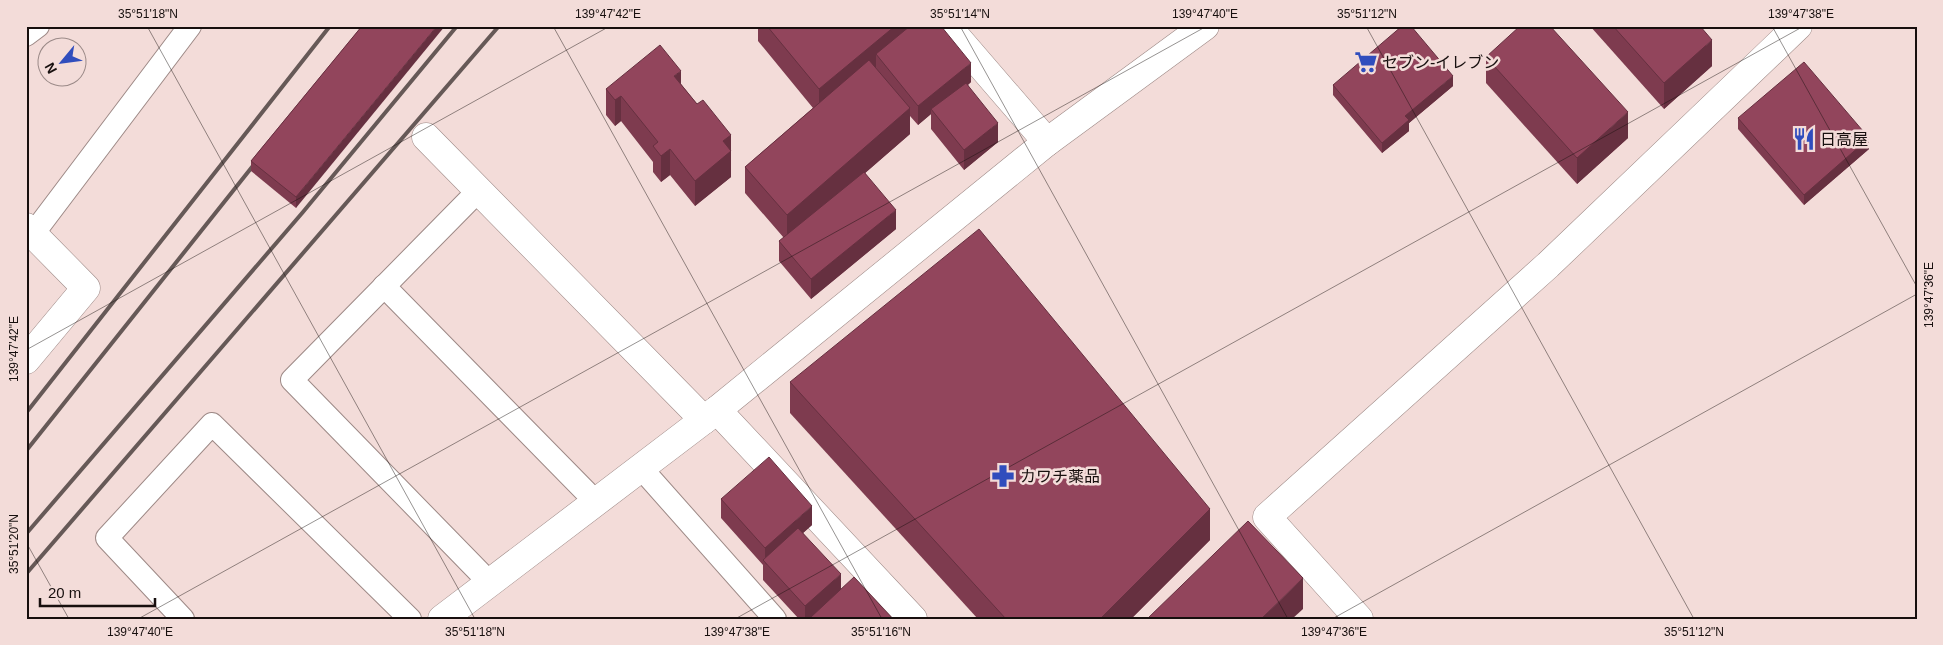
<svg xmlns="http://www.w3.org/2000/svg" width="1943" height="645" viewBox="0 0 1943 645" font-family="Arial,'Noto Sans JP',sans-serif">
	<rect width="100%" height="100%" fill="#f3dcd9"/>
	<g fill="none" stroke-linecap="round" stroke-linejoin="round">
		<defs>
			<g id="lane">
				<polyline points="26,35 38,26"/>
				<polyline points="479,190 292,380 490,583"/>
				<polyline points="33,234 190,26"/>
				<polyline points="384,286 596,502"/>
				<polyline points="641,468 775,619"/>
				<polyline points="183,619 107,538 212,424 410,619"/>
			</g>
			<g id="street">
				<polyline points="947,26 1047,142"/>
				<polyline points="426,137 704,420"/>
				<polyline points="26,227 86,288 26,360"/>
				<polyline points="717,410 913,619"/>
				<polyline points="442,619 717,410 1047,142 1205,26"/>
				<polyline points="1359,619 1267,517 1548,265 1798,26"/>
			</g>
		</defs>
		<!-- lane casing -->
		<use href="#lane" stroke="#9d8986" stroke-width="24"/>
		<!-- street casing -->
		<use href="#street" stroke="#9d8986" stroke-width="29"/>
		<!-- lane -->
		<use href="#lane" stroke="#fff" stroke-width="22"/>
		<!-- street -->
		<use href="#street" stroke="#fff" stroke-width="28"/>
		<!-- rail -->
		<g stroke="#665957" stroke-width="4">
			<polyline points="26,413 330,26"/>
			<polyline points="26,451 260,157"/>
			<polyline points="26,534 303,212 457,26"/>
			<polyline points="26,574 499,26"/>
		</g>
	</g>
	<!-- wall -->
	<g fill="#7e3b4f">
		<polygon points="362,26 296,208 251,171 251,161"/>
		<polygon points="758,26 941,26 971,82 968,85 998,142 964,170 931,129 931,114 918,125 910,116 910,134 865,173 896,229 811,299 779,261 779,241 784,238 745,193 745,167 813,108 758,41"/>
		<polygon points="1590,26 1700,26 1712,66 1664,109"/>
		<polygon points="1486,57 1628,138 1577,184 1486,83"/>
		<polygon points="681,84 697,104 731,135 731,177 695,206 670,175 661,182 653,172 653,162 621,121 615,126 606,115 606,89"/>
		<polygon points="1333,85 1453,86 1409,123 1409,131 1382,153 1333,95"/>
		<polygon points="1738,118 1869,149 1804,205 1738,129"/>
		<polygon points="790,382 1210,540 1131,619 978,619 790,413"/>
		<polygon points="721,499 812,525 803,533 841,589 893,619 799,619 763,580 763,565 721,518"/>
	</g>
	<!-- shaded-wall -->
	<g fill="#663040">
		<polygon points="437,26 445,26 296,208 296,197"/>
		<polygon points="895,26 916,26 876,54 876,68 819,115 819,89"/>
		<polygon points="1712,40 1712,66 1664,109 1664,83"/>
		<polygon points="971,63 971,82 934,112 931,109 931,114 918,125 918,106"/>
		<polygon points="681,71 681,96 674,76"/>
		<polygon points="1453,76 1453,86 1409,123 1409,131 1382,153 1382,143 1405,116"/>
		<polygon points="621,96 621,121 615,126 615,100"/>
		<polygon points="910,108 910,134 787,241 787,215"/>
		<polygon points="1628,112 1628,138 1577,184 1577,158"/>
		<polygon points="998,123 998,142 964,170 964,150"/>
		<polygon points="731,135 731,177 695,206 695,181 723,141"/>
		<polygon points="1869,138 1869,149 1804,205 1804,195"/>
		<polygon points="670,149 670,175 661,182 661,156"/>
		<polygon points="896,210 896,229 811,299 811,279"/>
		<polygon points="812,506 812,525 767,565 765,563 765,548"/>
		<polygon points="1210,509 1210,540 1131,619 1100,619"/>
		<polygon points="841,574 841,593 811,617 811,619 805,619 805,606"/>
		<polygon points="1303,578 1303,609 1292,619 1261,619"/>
	</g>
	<!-- building -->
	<g fill="#92455c" stroke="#663040">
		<polygon points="362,26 437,26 296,197 251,161"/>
		<polygon points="767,26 895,26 819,89"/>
		<polygon points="910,26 941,26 971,63 918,106 876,54"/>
		<polygon points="1402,26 1411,26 1453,76 1405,116 1409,120 1382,143 1333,85"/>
		<polygon points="1520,26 1550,26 1628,112 1577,158 1486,57"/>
		<polygon points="1613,26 1700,26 1712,40 1664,83"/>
		<polygon points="660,45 681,71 674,76 697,104 703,100 731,135 723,141 731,151 695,181 670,149 661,156 653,146 658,142 621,96 615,100 606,89"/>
		<polygon points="869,60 910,108 787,215 745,167"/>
		<polygon points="1804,62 1869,138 1804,195 1738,118"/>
		<polygon points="966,83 998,123 964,150 931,109"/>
		<polygon points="864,172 896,210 811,279 779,241"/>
		<polygon points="979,229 1210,509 1100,619 1006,619 790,382"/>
		<polygon points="769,457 812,506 765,548 721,499"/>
		<polygon points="1248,521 1303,578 1261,619 1147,619"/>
		<polygon points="798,528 841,574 805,606 763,560"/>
		<polygon points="854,577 893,619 813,619 811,617"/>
	</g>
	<!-- ticks -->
	<path fill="none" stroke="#170f0e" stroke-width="1" stroke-opacity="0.45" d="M147 26 475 619M553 26 882 619M960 26 1288 619M1366 26 1694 619M1772 26 1917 287M26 350 610 26M26 542 69 619M138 619 1207 26M735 619 1804 26M1332 619 1917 294"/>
	<!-- icons -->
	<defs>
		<symbol id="supermarket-bare" viewBox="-9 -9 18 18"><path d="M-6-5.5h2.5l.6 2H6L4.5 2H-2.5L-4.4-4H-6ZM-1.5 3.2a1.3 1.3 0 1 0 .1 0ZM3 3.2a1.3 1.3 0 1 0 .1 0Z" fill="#304dbd" stroke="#f3dcd9" stroke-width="2.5" paint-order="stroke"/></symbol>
		<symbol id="restaurant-bare" viewBox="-9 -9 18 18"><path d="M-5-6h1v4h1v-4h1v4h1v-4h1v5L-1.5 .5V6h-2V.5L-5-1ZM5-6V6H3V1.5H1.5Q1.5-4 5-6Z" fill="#304dbd" stroke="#f3dcd9" stroke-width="2.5" paint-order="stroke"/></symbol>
		<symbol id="pharmacy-bare" viewBox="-9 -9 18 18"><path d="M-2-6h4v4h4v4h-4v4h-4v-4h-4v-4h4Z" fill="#304dbd" stroke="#f3dcd9" stroke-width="2.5" paint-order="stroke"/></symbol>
	</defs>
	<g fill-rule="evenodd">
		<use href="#supermarket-bare" x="1350" y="46" width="32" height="32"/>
		<use href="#restaurant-bare" x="1788" y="123" width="32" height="32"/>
		<use href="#pharmacy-bare" x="987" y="460" width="32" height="32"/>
	</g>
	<g text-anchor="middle" stroke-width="5" stroke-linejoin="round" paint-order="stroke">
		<!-- poi labels -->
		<g font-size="16" fill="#170f0e" stroke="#f3dcd9" text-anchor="start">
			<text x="1382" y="68">セブン-イレブン</text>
			<text x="1820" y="145">日高屋</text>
			<text x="1020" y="482">カワチ薬品</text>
		</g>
	</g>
	<!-- border -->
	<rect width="1943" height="645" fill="none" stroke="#f3dcd9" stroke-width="55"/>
	<!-- north arrow -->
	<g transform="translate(62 62) rotate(241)"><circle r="24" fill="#f3dcd9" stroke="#9b8a88"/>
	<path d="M0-4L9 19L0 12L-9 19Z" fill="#304dbd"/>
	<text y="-8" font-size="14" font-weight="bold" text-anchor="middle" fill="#170f0e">N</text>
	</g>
	<!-- scale -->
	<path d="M40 598v8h115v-8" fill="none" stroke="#170f0e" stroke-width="2.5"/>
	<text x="48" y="598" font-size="15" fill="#170f0e" stroke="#f3dcd9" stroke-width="4" paint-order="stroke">20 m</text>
	<rect x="28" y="28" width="1888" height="590" fill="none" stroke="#170f0e" stroke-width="2"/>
	<g font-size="12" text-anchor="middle" fill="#170f0e">
		<text x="148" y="18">35°51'18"N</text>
		<text x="608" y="18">139°47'42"E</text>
		<text x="960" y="18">35°51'14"N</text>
		<text x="1205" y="18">139°47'40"E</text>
		<text x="1367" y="18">35°51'12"N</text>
		<text x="1801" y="18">139°47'38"E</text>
		<text transform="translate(1929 295) rotate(-90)" y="4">139°47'36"E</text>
		<text transform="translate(14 349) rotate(-90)" y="4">139°47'42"E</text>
		<text transform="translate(14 544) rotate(-90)" y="4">35°51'20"N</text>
		<text x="140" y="636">139°47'40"E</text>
		<text x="475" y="636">35°51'18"N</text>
		<text x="737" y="636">139°47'38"E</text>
		<text x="881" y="636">35°51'16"N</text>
		<text x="1334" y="636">139°47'36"E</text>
		<text x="1694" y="636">35°51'12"N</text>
	</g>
</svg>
